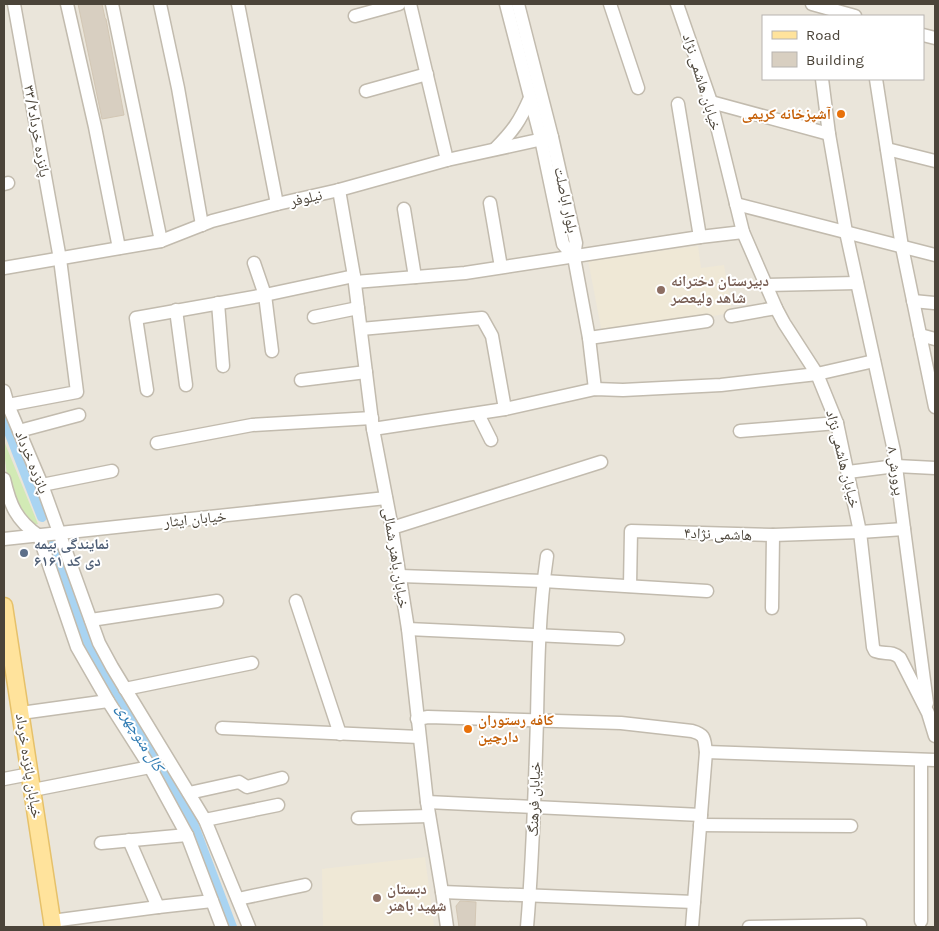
<svg xmlns="http://www.w3.org/2000/svg" width="939" height="931" viewBox="0 0 939 931" font-family="Karla,'Noto Naskh Arabic',sans-serif">
	<rect width="100%" height="100%" fill="#f6f3ec"/>
	<!-- residential -->
	<path fill="#eae5da" fill-rule="evenodd" d="M4 4H935V927H4ZM763 16H923V79H763Z"/>
	<!-- education -->
	<g fill="#efe8d6">
		<polygon points="698,246 701,268 724,265 732,313 602,333 588,260"/>
		<polygon points="425,857 434,926 323,927 322,869"/>
	</g>
	<!-- green -->
	<polygon fill="#d2eab5" points="4,441 38,524 30,525 21,514 7,476 4,450"/>
	<g fill="none" stroke-linecap="round" stroke-linejoin="round">
		<!-- canal -->
		<g stroke="#a9d4f2" stroke-width="10">
			<polyline points="4,419 42,517"/>
			<polyline points="53,545 95,661 111,689 121,701 191,818 232,927"/>
		</g>
	</g>
	<!-- building -->
	<g fill="#d8cfc1" stroke="#d3c7b4">
		<polygon points="78,4 102,4 105,18 106,19 124,115 102,119"/>
		<polygon points="460,901 476,902 475,927 459,927 456,906"/>
	</g>
	<g fill="none" stroke-linecap="round" stroke-linejoin="round">
		<defs>
			<g id="minor">
				<polyline points="67,4 95,127 119,248"/>
				<polyline points="112,4 161,241"/>
				<polyline points="160,4 178,88 202,225"/>
				<polyline points="238,4 277,204"/>
				<polyline points="410,4 447,160"/>
				<polyline points="506,4 541,139 563,244 574,257"/>
				<polyline points="518,4 552,137 576,243 574,257 589,338 595,389"/>
				<polyline points="610,4 638,88"/>
				<path d="M677 4 711 102 743 232 776 308 784 323 817 374 837 423 860 532 873 647 875 651C885 655 891 650 900 658L928 713 935 736"/>
				<polyline points="812,4 855,16"/>
				<polyline points="355,16 399,4"/>
				<polyline points="923,35 935,38"/>
				<polyline points="822,79 829,134 846,232 894,451 904,529 927,703"/>
				<polyline points="876,79 902,247 935,407"/>
				<polyline points="366,91 427,74"/>
				<polyline points="711,102 829,134"/>
				<polyline points="678,104 700,237"/>
				<path d="M495 149C513 131 520 121 530 98"/>
				<polyline points="887,149 935,161"/>
				<polyline points="4,184 8,183"/>
				<polyline points="339,190 354,276 373,429 392,528 408,629 427,802 442,892 447,927"/>
				<polyline points="490,203 501,267"/>
				<polyline points="736,204 935,255"/>
				<polyline points="404,209 415,277"/>
				<polyline points="254,263 265,295 272,351"/>
				<polyline points="4,268 161,241 212,221 277,204 339,190 447,160 552,137"/>
				<polyline points="355,282 465,273 700,237 743,232"/>
				<polyline points="766,285 857,283"/>
				<polyline points="913,301 934,303"/>
				<polyline points="218,303 223,366"/>
				<polyline points="176,310 186,385"/>
				<polyline points="731,316 776,308"/>
				<polyline points="314,317 358,308"/>
				<polyline points="361,329 482,318 492,336 505,409"/>
				<polyline points="920,335 935,339"/>
				<polyline points="589,338 707,321"/>
				<polyline points="301,380 366,372"/>
				<polyline points="147,390 136,318 265,295 354,276"/>
				<polyline points="4,391 8,405 42,485 99,643 112,667 205,820 249,927"/>
				<polyline points="8,405 77,392 60,259 14,4"/>
				<polyline points="478,414 491,440"/>
				<polyline points="373,429 505,409 595,389 623,390 721,385 817,374 874,361"/>
				<polyline points="19,431 79,415"/>
				<polyline points="740,431 837,423"/>
				<polyline points="157,443 252,425 372,418"/>
				<polyline points="848,472 896,466 935,468"/>
				<path d="M4 479C10 505 16 520 39 536L77 647 108 701 150 767 187 835 222 927"/>
				<polyline points="42,485 112,471"/>
				<polyline points="392,528 601,462"/>
				<polyline points="4,539 386,498"/>
				<polyline points="400,576 543,581 707,591"/>
				<polyline points="630,586 631,531 773,535 860,532 904,529"/>
				<polyline points="296,601 340,734"/>
				<polyline points="772,608 773,535"/>
				<polyline points="91,620 217,601"/>
				<polyline points="408,629 618,639"/>
				<polyline points="125,689 252,663"/>
				<polyline points="21,713 108,701"/>
				<path d="M417 719 428 717 621 723 692 731C706 735 704 739 706 752L692 927"/>
				<polyline points="222,728 419,737"/>
				<polyline points="706,752 935,760"/>
				<polyline points="4,779 30,774"/>
				<polyline points="33,790 150,767"/>
				<polyline points="189,793 239,782 247,787 282,778"/>
				<polyline points="427,802 701,815"/>
				<polyline points="358,818 429,816"/>
				<polyline points="205,820 278,805"/>
				<polyline points="700,825 851,826"/>
				<polyline points="129,840 158,907"/>
				<polyline points="101,843 187,835"/>
				<polyline points="442,892 694,902"/>
				<polyline points="238,899 305,885"/>
				<polyline points="52,921 158,907 212,901"/>
				<polyline points="921,921 921,760"/>
				<path d="M527 927C533 858 535 788 537 719 538 665 539 610 547 556"/>
				<polyline points="749,927 860,925"/>
			</g>
			<polyline id="major" points="4,606 53,927"/>
		</defs>
		<!-- minor casing -->
		<use href="#minor" stroke="#c2bbae" stroke-width="15"/>
		<!-- major casing -->
		<use href="#major" stroke="#e6c16a" stroke-width="19"/>
		<!-- minor -->
		<use href="#minor" stroke="#fff" stroke-width="12"/>
		<!-- major -->
		<use href="#major" stroke="#ffe39c" stroke-width="16"/>
	</g>
	<!-- markers -->
	<g fill="#e8710a" stroke="#fff" stroke-width="2">
		<circle cx="841" cy="114" r="5"/>
		<circle cx="468" cy="729" r="5"/>
	</g>
	<g fill="#8d6e63" stroke="#fff" stroke-width="2">
		<circle cx="661" cy="290" r="5"/>
		<circle cx="377" cy="898" r="5"/>
	</g>
	<circle fill="#5c6f8a" stroke="#fff" stroke-width="2" cx="24" cy="553" r="5"/>
	<g text-anchor="middle" stroke-width="4" stroke-linejoin="round" paint-order="stroke">
		<!-- street labels -->
		<g font-size="15" fill="#4b4439" stroke="#fff">
			<text transform="translate(702 82) rotate(73)" y="5">خیابان هاشمی نژاد</text>
			<text transform="translate(37 131) rotate(80)" y="5">پانزده خرداد۳۳/۲</text>
			<text transform="translate(306 198) rotate(-13)" y="5">نیلوفر</text>
			<text transform="translate(566 200) rotate(78)" y="5">بلوار اباصلت</text>
			<text transform="translate(843 459) rotate(76)" y="5">خیابان هاشمی نژاد</text>
			<text transform="translate(32 462) rotate(68)" y="5">پانزده خرداد</text>
			<text transform="translate(896 471) rotate(82)" y="5">پرورش ۸</text>
			<text transform="translate(195 519) rotate(-6)" y="5">خیابان ایثار</text>
			<text transform="translate(718 534) rotate(2)" y="5">هاشمی نژاد۴</text>
			<text transform="translate(396 558) rotate(81)" y="5">خیابان باهنر شمالی</text>
			<text transform="translate(29 766) rotate(81)" y="5">خیابان پانزده خرداد</text>
			<text transform="translate(534 799) rotate(-88)" y="5">خیابان فرهنگ</text>
		</g>
		<!-- food labels -->
		<g font-size="15" font-weight="bold" fill="#c56008" stroke="#fff" text-anchor="end">
			<text x="831" y="119">آشپزخانه کریمی</text>
			<text x="478" y="725" text-anchor="start">کافه رستوران<tspan x="478" dy="17">دارچین</tspan></text>
		</g>
		<!-- education labels -->
		<g font-size="15" font-weight="bold" fill="#785e54" stroke="#fff" text-anchor="start">
			<text x="671" y="286">دبیرستان دخترانه<tspan x="671" dy="17">شاهد ولیعصر</tspan></text>
			<text x="387" y="894">دبستان<tspan x="387" dy="17">شهید باهنر</tspan></text>
		</g>
		<!-- service labels -->
		<g font-size="15" font-weight="bold" fill="#4e5e75" stroke="#fff" text-anchor="start">
			<text x="34" y="549">نمایندگی بیمه<tspan x="34" dy="17">دی کد ۶۱۶۱</tspan></text>
		</g>
		<!-- water labels -->
		<g font-size="16" font-style="italic" fill="#2e7ab2" stroke="#fff">
			<text transform="translate(141 737) rotate(59)" y="6">کال منوچهری</text>
		</g>
	</g>
	<!-- border -->
	<rect width="939" height="931" fill="none" stroke="#4b4439" stroke-width="10"/>
	<!-- legend -->
	<rect x="762" y="15" width="162" height="65" fill="#ffffff" stroke="#b7b4b0"/>
	<rect x="772" y="31" width="25" height="8" fill="#ffe39c" stroke="#b7b4b0"/>
	<text x="806" y="40" font-size="15" fill="#4b4439">Road</text>
	<rect x="772" y="52" width="25" height="15" fill="#d8cfc1" stroke="#b7b4b0"/>
	<text x="806" y="65" font-size="15" fill="#4b4439">Building</text>
</svg>
